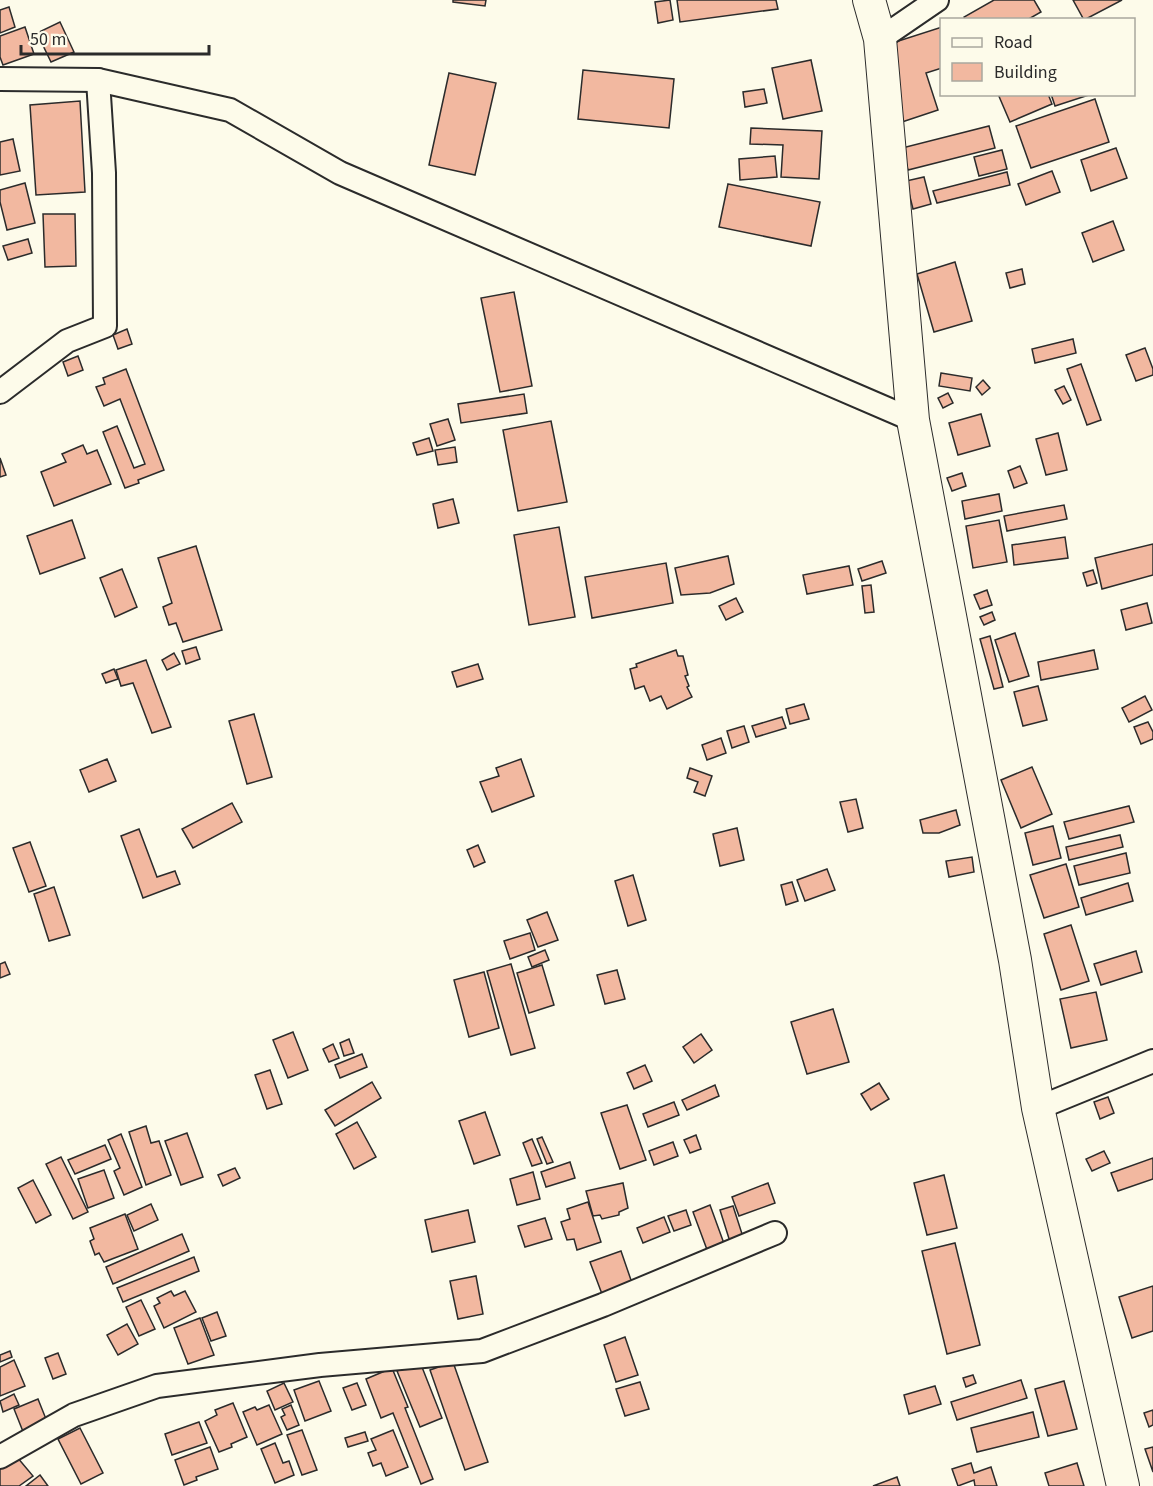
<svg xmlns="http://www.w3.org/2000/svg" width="1153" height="1486" viewBox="0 0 1153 1486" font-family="'Source Sans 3',sans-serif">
	<rect width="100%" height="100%" fill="#fdfbea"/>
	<!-- building -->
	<g fill="#f2b8a0" stroke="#2b2b2b" stroke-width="1.5">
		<polygon points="453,0 486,0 485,6 453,2"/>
		<polygon points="670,0 673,20 658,23 655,2"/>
		<polygon points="677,0 776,0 778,9 680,22"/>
		<polygon points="994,0 1034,0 1041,12 1027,20 965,20 964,17"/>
		<polygon points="1073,0 1122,0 1084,20"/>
		<polygon points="9,7 15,27 0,33 0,10"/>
		<polygon points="60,22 74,52 51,62 37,33"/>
		<polygon points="25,27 34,54 3,65 0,57 0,36"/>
		<polygon points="942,27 942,68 926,73 938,110 902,122 886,45"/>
		<polygon points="811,60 822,111 783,119 772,68"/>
		<polygon points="583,70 674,79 669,128 578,119"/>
		<polygon points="449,73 496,83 475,175 429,165"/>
		<polygon points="764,89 767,103 745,107 743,92"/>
		<polygon points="998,94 1048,94 1052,104 1010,122"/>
		<polygon points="1051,94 1089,94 1089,95 1055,106"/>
		<polygon points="1095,99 1109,142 1031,168 1016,126"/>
		<polygon points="80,101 85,192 36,195 30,105"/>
		<polygon points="989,126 995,148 908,170 902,148"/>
		<polygon points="751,128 822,131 819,179 781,177 783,145 750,144"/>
		<polygon points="13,139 20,171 0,175 0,142"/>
		<polygon points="1116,148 1127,178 1091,191 1081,160"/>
		<polygon points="1002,150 1007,169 979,176 974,157"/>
		<polygon points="775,156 777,177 740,180 739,159"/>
		<polygon points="1052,171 1060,192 1026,205 1018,184"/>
		<polygon points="1007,172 1010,185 937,203 933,191"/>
		<polygon points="924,177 931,204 913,209 906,181"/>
		<polygon points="25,183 35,223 7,230 0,202 0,190"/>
		<polygon points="728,184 820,202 811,246 719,227"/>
		<polygon points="43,214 75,214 76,266 45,267"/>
		<polygon points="1113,221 1124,250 1093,262 1082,233"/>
		<polygon points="28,239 32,253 8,260 3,246"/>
		<polygon points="955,262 972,321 934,332 917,274"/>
		<polygon points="1022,269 1025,284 1010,288 1006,273"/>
		<polygon points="514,292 532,386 500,392 481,298"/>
		<polygon points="127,329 132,344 118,349 113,335"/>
		<polygon points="1073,339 1076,353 1035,363 1032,349"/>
		<polygon points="1145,348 1153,369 1153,375 1136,381 1126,355"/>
		<polygon points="78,356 83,370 68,376 63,362"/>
		<polygon points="1081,364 1101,420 1087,425 1067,369"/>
		<polygon points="126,369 164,470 138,480 139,483 125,488 103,432 117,426 134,468 145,464 120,399 104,406 96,387 105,384 103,378"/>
		<polygon points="941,373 972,378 970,391 939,386"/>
		<polygon points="983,380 990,388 982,395 976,387"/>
		<polygon points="1064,386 1071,400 1063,404 1055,390"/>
		<polygon points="948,393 953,403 943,408 938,398"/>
		<polygon points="524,394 527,413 461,423 458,404"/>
		<polygon points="981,414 990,446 958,455 949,423"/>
		<polygon points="448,419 455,440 437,446 430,424"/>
		<polygon points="551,421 567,502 518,511 503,430"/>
		<polygon points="1058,433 1067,470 1046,475 1036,439"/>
		<polygon points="429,438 433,451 417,455 413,443"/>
		<polygon points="83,445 87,454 97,450 111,484 54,506 41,472 66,462 62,454"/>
		<polygon points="455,447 457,462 438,465 435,450"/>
		<polygon points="0,458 6,475 0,477"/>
		<polygon points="1020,466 1027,483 1014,488 1008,471"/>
		<polygon points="962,473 966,486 952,491 947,478"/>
		<polygon points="999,494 1002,511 965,519 962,501"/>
		<polygon points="453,499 459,523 438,528 433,504"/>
		<polygon points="1064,505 1067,519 1007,531 1004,516"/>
		<polygon points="72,520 85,558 40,574 27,536"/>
		<polygon points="999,520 1007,562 973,568 966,526"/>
		<polygon points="559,527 575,617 529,625 514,535"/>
		<polygon points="1065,537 1068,558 1014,565 1012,545"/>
		<polygon points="1153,544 1153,575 1102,589 1095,558"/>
		<polygon points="196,546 222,630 183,642 176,623 169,625 163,607 172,603 158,558"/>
		<polygon points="728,556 734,584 710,593 681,595 675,568"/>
		<polygon points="882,561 886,573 862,581 858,569"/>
		<polygon points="666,563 673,603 592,618 585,577"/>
		<polygon points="849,566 853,585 807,594 803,575"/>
		<polygon points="122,569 137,607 115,617 100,578"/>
		<polygon points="1093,570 1097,583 1087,586 1083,573"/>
		<polygon points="871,585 874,612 865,613 862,586"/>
		<polygon points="987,590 992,605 980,609 974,595"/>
		<polygon points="736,598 743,612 726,620 719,606"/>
		<polygon points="1147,603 1152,623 1126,630 1121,610"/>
		<polygon points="992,612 995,620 984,625 980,617"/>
		<polygon points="1015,633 1029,676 1009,682 995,640"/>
		<polygon points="990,636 1003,687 994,689 980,639"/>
		<polygon points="196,647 200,659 186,664 182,651"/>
		<polygon points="676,650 678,656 683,656 688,675 685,676 689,686 687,687 692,697 667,709 661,696 650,701 644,686 635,689 630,669 637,667 636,664"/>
		<polygon points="1094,650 1098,669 1041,680 1038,662"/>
		<polygon points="174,653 180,664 167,670 162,660"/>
		<polygon points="146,660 171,727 152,733 133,683 121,686 116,670"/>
		<polygon points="478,664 483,679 457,687 452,672"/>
		<polygon points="114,669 118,679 106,683 102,674"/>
		<polygon points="1038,686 1047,720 1023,726 1014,692"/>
		<polygon points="1145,696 1152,710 1129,722 1122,708"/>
		<polygon points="804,704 809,719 790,724 786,709"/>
		<polygon points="254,714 272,777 247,784 229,721"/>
		<polygon points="782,717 786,728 756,737 752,726"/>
		<polygon points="1148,722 1153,732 1153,739 1141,744 1134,727"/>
		<polygon points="744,726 749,742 732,748 727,731"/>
		<polygon points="721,738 726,753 707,760 702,745"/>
		<polygon points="107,759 116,781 89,792 80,770"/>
		<polygon points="521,759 534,796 492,812 480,782 499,776 496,768"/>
		<polygon points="1032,767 1052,814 1021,828 1001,780"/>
		<polygon points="690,768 712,776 705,796 694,792 698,782 687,778"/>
		<polygon points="856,799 863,828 848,832 840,802"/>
		<polygon points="232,803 242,822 193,848 182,829"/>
		<polygon points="1129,806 1134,822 1069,839 1064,822"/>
		<polygon points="956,810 960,825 939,833 923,833 920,820"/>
		<polygon points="1053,826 1061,858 1033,865 1025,833"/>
		<polygon points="737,828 744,860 720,866 713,834"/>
		<polygon points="139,829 157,877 175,871 180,884 143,898 121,836"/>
		<polygon points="1120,835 1123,847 1069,860 1066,847"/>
		<polygon points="30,842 46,886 29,892 13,848"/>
		<polygon points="478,845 485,862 474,867 467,850"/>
		<polygon points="1126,853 1130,873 1079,885 1074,866"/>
		<polygon points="972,857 974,872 949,877 946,861"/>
		<polygon points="1066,864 1079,907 1044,918 1030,875"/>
		<polygon points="827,869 835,890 805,901 797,880"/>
		<polygon points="633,875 646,920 628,926 615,881"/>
		<polygon points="792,882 798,901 786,905 781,885"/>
		<polygon points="1128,883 1133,901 1086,915 1081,898"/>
		<polygon points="54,887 70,935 49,941 34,894"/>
		<polygon points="547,912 558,940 538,947 527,920"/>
		<polygon points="1071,925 1089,981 1061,990 1044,934"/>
		<polygon points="530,933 535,950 510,959 504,941"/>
		<polygon points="545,950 549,960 532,967 528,957"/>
		<polygon points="1136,951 1142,972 1101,985 1094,964"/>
		<polygon points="5,962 10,974 0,978 0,964"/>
		<polygon points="511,964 535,1048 511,1055 487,971"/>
		<polygon points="542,965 554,1005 529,1013 517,973"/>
		<polygon points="617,970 625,999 605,1004 597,975"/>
		<polygon points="484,972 499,1028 469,1037 454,980"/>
		<polygon points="1096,992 1107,1040 1071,1048 1060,999"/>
		<polygon points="833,1009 849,1062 807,1074 791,1022"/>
		<polygon points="293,1032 308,1070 288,1078 273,1040"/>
		<polygon points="701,1034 712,1050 694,1063 683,1047"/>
		<polygon points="349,1039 354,1053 344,1056 340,1043"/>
		<polygon points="333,1044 339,1058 329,1062 323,1049"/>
		<polygon points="362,1054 367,1067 340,1078 335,1065"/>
		<polygon points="645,1065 652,1081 634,1089 627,1073"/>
		<polygon points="270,1070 282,1104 267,1109 255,1075"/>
		<polygon points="372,1082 381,1098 335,1126 325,1110"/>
		<polygon points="879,1083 889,1099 871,1110 861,1094"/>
		<polygon points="715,1085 719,1096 687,1110 682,1100"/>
		<polygon points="1108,1097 1114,1113 1100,1119 1094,1102"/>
		<polygon points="674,1102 679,1115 648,1127 643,1114"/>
		<polygon points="627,1105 646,1160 620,1169 601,1113"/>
		<polygon points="485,1112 500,1155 474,1164 459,1121"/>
		<polygon points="357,1122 376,1157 354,1169 336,1134"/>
		<polygon points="146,1126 151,1143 159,1141 171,1175 146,1185 129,1132"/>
		<polygon points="187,1133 203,1177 181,1185 165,1141"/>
		<polygon points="121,1134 142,1187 124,1195 114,1171 120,1168 108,1140"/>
		<polygon points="696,1135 701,1149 690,1153 684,1140"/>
		<polygon points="542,1137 553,1162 547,1164 537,1139"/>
		<polygon points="532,1139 542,1163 532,1166 523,1143"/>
		<polygon points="673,1142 678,1156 654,1165 649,1151"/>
		<polygon points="105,1145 111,1159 75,1174 68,1160"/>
		<polygon points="1104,1151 1110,1163 1092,1171 1086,1159"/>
		<polygon points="61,1157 88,1212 73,1219 46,1164"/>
		<polygon points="1153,1158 1153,1179 1118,1191 1111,1173"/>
		<polygon points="570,1162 575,1178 546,1187 541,1172"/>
		<polygon points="235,1168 240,1178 223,1186 218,1175"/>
		<polygon points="104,1170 114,1198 88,1208 78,1179"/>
		<polygon points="533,1172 540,1199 517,1205 510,1179"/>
		<polygon points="944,1175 957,1228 927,1235 914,1183"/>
		<polygon points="33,1180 51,1215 36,1223 18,1188"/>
		<polygon points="623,1183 628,1208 619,1212 619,1215 602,1219 600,1215 593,1216 586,1191"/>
		<polygon points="768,1183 775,1203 739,1216 732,1197"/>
		<polygon points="588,1202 601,1242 577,1250 574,1239 567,1240 561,1222 570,1219 567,1209"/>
		<polygon points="151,1204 158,1220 134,1231 127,1215"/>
		<polygon points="710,1205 726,1249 709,1255 693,1212"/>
		<polygon points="733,1206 744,1240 731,1245 720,1210"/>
		<polygon points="468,1210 475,1242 432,1252 425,1220"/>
		<polygon points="686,1210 691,1225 674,1231 668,1216"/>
		<polygon points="125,1214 138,1249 104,1262 99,1253 95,1255 90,1241 94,1239 90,1228"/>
		<polygon points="664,1217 670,1232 643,1243 637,1228"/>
		<polygon points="545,1218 552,1239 525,1247 518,1226"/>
		<polygon points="182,1234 189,1251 113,1284 106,1267"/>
		<polygon points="955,1243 980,1345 947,1354 922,1251"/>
		<polygon points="621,1251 632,1283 602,1294 590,1262"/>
		<polygon points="194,1257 199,1271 123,1302 117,1288"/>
		<polygon points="476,1276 483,1314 458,1319 450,1281"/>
		<polygon points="1153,1286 1153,1331 1132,1338 1119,1297"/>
		<polygon points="171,1291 174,1296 185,1291 196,1312 164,1328 154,1306 160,1303 157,1298"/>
		<polygon points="141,1300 155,1329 139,1336 126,1307"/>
		<polygon points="217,1312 226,1336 211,1341 202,1318"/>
		<polygon points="200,1318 214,1355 188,1364 174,1328"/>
		<polygon points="127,1324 138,1344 118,1355 107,1335"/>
		<polygon points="625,1337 638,1375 616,1382 604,1345"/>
		<polygon points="10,1351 12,1357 0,1362 0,1355"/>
		<polygon points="58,1353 66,1374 53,1379 45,1358"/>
		<polygon points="14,1360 25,1386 0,1396 0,1367"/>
		<polygon points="420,1362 442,1418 420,1427 397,1371"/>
		<polygon points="453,1362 488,1462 465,1470 430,1370"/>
		<polygon points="392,1368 408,1407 405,1408 433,1479 421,1484 393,1413 381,1418 366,1379"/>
		<polygon points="973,1375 976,1383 966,1387 963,1378"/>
		<polygon points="1021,1380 1027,1398 957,1420 951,1402"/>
		<polygon points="319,1381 331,1411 305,1421 294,1390"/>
		<polygon points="1064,1381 1077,1429 1048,1436 1035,1389"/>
		<polygon points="640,1382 649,1409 625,1416 616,1389"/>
		<polygon points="284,1383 293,1402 275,1410 267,1391"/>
		<polygon points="357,1383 366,1405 352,1410 343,1388"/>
		<polygon points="935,1386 941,1404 909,1414 904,1395"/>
		<polygon points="14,1394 19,1405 3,1412 0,1401"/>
		<polygon points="38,1399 48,1424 24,1434 14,1409"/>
		<polygon points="233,1403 247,1437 231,1444 232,1447 219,1452 205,1421 217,1415 215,1410"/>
		<polygon points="269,1405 282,1434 257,1445 243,1412 255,1407 257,1410"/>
		<polygon points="291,1405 299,1425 287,1430 281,1417 285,1415 282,1409"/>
		<polygon points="1153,1410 1153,1425 1149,1427 1144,1413"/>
		<polygon points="1033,1412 1039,1437 977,1452 971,1428"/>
		<polygon points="199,1422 207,1443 172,1455 165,1434"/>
		<polygon points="80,1428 103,1473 81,1484 58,1439"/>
		<polygon points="302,1430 317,1470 302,1475 287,1435"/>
		<polygon points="393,1430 408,1467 386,1476 381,1463 373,1466 368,1453 376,1450 371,1439"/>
		<polygon points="365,1432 368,1441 348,1447 345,1438"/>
		<polygon points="275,1443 283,1463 289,1461 294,1475 275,1483 261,1449"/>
		<polygon points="210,1447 218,1469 196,1477 197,1480 184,1485 175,1460"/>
		<polygon points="1153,1447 1153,1472 1145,1449"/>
		<polygon points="17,1457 33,1476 19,1486 0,1486 0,1469"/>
		<polygon points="971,1463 974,1473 991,1467 997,1486 975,1486 974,1480 958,1486 952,1469"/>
		<polygon points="1077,1463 1084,1486 1049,1486 1045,1473"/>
		<polygon points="40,1475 48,1486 26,1486"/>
		<polygon points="897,1477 900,1486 873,1486"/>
	</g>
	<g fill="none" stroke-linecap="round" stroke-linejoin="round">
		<defs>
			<g id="street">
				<polyline points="880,39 937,0"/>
				<polyline points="0,79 98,80 230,110 340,173 913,420"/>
				<polyline points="0,392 67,341 105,326 104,173 98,80"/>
				<polyline points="1038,1108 1153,1061"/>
				<polyline points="0,1457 74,1415 157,1386 320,1365 482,1351 603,1305 775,1233"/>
			</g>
			<polyline id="secondary" points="869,0 880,39 913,420 1015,960 1038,1108 1123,1486"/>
		</defs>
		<!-- street casing -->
		<use href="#street" stroke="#2b2b2b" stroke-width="26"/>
		<!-- secondary casing -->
		<use href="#secondary" stroke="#2b2b2b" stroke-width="34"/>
		<!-- street -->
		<use href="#street" stroke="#fdfbea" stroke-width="22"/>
		<!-- secondary -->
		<use href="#secondary" stroke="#fdfbea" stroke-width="32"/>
	</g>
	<!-- legend -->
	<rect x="940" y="18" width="195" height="78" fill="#fdfbea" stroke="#a9a89e" stroke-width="1.5"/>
	<rect x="952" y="38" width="30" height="9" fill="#fdfbea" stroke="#a9a89e" stroke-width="1.5"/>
	<text x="994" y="48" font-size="18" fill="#2b2b2b">Road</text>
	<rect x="952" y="63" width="30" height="18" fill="#f2b8a0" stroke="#a9a89e" stroke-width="1.5"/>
	<text x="994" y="78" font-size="18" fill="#2b2b2b">Building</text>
	<!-- scale -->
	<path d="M21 45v9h188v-9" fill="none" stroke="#2b2b2b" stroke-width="3"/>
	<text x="30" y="45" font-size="18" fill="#2b2b2b" stroke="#fdfbea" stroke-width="4.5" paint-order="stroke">50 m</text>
</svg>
